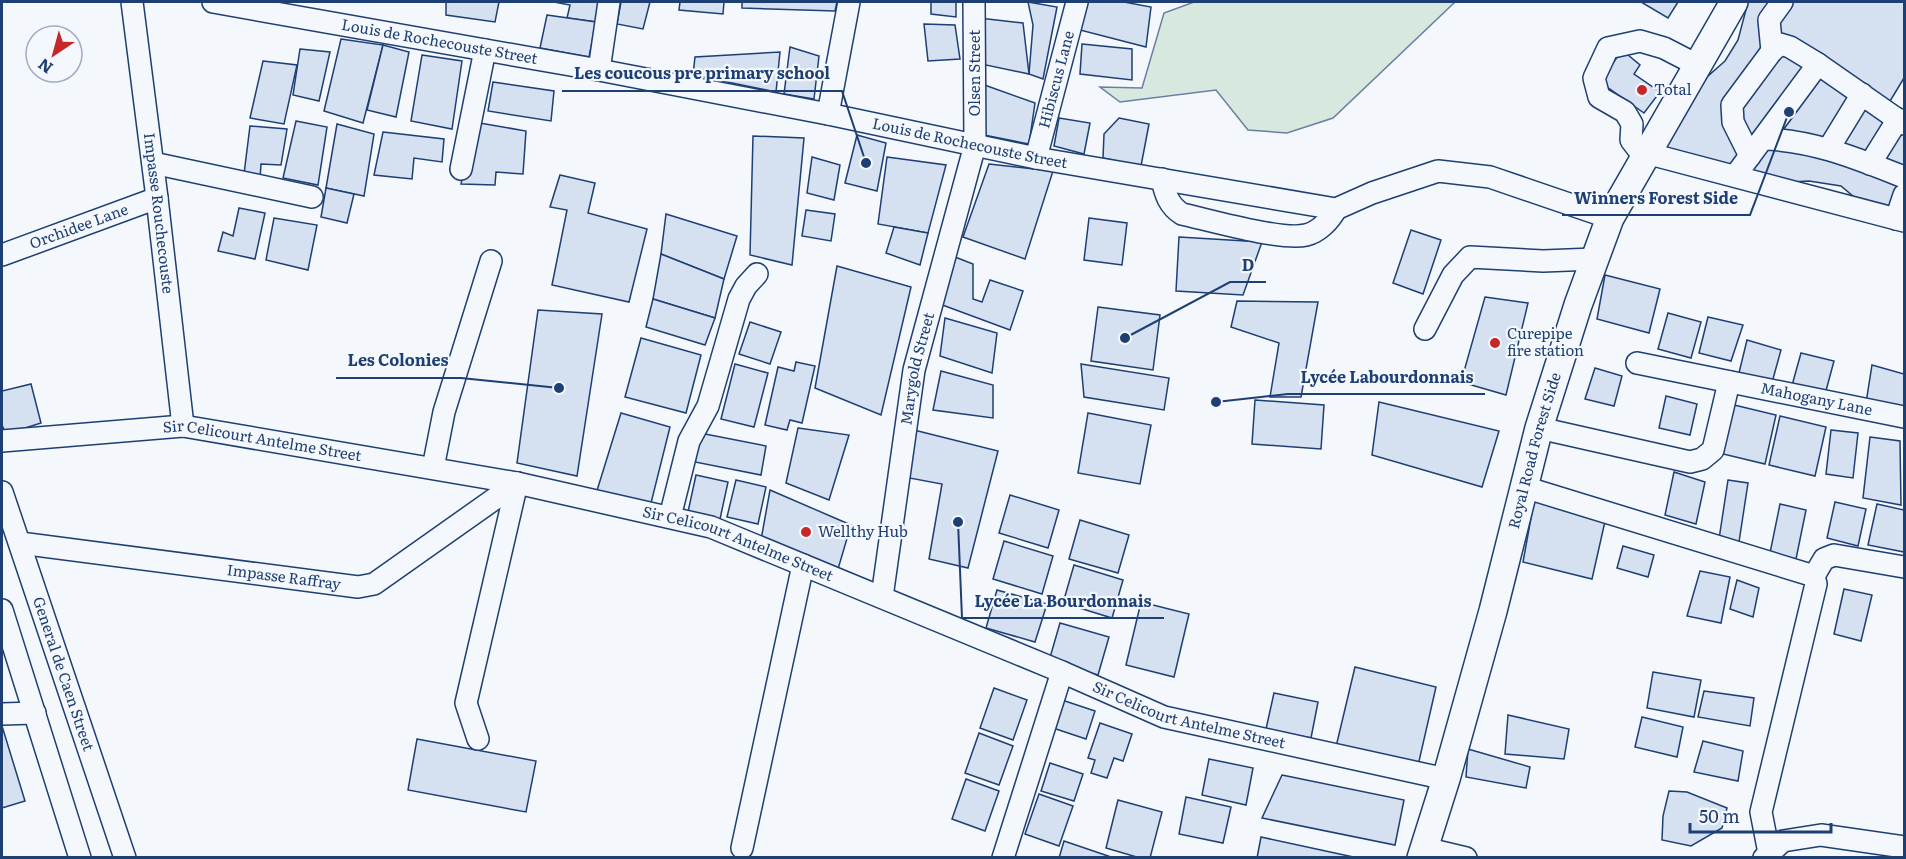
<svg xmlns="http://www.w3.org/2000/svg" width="1906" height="859" viewBox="0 0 1906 859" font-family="Literata,serif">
	<rect width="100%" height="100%" fill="#f4f7fb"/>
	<!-- green -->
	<polygon fill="#d7e8df" stroke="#687fa3" stroke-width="1.5" points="1194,2 1455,2 1333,118 1287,133 1248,130 1216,90 1120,102 1100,87 1142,88 1164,13"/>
	<!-- building -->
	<g fill="#d5e0f0" stroke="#1d3f73" stroke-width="1.5">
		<polygon points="446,2 499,2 495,22 446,15"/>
		<polygon points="554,2 599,2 596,22 567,18 570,5"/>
		<polygon points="621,2 650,2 643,29 617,24"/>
		<polygon points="680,2 724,2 723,14 679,10"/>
		<polygon points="742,2 837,2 835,11 742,8"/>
		<polygon points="931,2 956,2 956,17 931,14"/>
		<polygon points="1028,2 1057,7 1043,79 1029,74 1033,25"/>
		<polygon points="1084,2 1124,2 1151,7 1146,47 1080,30"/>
		<polygon points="1641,2 1678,2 1668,18"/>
		<polygon points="1748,2 1904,2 1904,78 1887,106 1904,117 1904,215 1860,202 1841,186 1809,181 1773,183 1660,152 1699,84 1725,61 1738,40"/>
		<polygon points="547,15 596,22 589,57 540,48"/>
		<polygon points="979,18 1023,23 1029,74 981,64"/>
		<polygon points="924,24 955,25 960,59 928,61"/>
		<polygon points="341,39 383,45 363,123 324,111"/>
		<polygon points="1082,44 1132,49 1132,80 1080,74"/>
		<polygon points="383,45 409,52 396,117 367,110"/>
		<polygon points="790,47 819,56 814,99 784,94"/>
		<polygon points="300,49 330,52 319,101 293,95"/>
		<polygon points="1622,50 1640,65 1634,74 1660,92 1644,113 1600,82"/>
		<polygon points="780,52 776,92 693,75 695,57"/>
		<polygon points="422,55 462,61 452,129 411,121"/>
		<polygon points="263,61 297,65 284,124 250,118"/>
		<polygon points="493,82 554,91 551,121 488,111"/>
		<polygon points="979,83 1035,103 1029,144 984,135"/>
		<polygon points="1059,118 1090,123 1084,154 1054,146"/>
		<polygon points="1119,118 1149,124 1141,166 1103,158 1104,134"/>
		<polygon points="296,121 327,127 318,185 283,178"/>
		<polygon points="474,122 526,131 523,174 496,172 495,185 461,184"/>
		<polygon points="337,124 374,134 364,196 326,188"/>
		<polygon points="250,126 287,129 281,165 261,164 260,179 244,174"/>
		<polygon points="383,132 444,139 442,162 414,158 412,179 374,175"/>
		<polygon points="857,135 886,143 877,191 845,183"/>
		<polygon points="753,136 804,138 792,265 750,255"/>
		<polygon points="812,157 840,165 834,200 807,193"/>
		<polygon points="887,157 946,165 928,233 878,224"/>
		<polygon points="989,164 1053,171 1025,259 963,237"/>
		<polygon points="560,175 595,183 588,213 647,229 629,302 552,285 567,210 550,207"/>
		<polygon points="326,188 354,194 347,223 321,217"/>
		<polygon points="239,208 265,213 255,259 218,251 223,232 233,236"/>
		<polygon points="806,210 835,214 831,241 802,236"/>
		<polygon points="666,214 737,236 724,279 661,254"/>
		<polygon points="274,218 317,225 308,270 266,260"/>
		<polygon points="1089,218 1127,223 1122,265 1084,260"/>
		<polygon points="894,227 928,233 920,265 886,253"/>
		<polygon points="1411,230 1441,240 1423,294 1393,283"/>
		<polygon points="1179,237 1262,242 1243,295 1176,291"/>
		<polygon points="661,254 724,279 715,318 653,299"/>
		<polygon points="950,255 973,264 973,299 982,302 990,280 1023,291 1010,330 937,303"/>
		<polygon points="837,266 911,287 881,415 815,388"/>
		<polygon points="1605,275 1660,289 1649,333 1597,319"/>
		<polygon points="1485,297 1528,303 1506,395 1461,382"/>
		<polygon points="653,299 715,318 705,345 646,327"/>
		<polygon points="1237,301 1318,302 1301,397 1270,397 1279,343 1231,327"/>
		<polygon points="1098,307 1160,315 1153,370 1091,361"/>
		<polygon points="538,310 602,314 577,476 517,463"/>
		<polygon points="1668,313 1701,322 1691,358 1658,349"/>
		<polygon points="1708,317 1743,325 1731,361 1699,353"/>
		<polygon points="945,318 997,333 992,373 940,356"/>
		<polygon points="750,322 781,332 770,364 739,354"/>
		<polygon points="641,338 701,355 686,413 625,397"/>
		<polygon points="1747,340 1781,350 1771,386 1738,377"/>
		<polygon points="1801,353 1834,361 1824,398 1791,389"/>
		<polygon points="796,362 815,366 802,423 790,420 787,430 765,425 778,367 794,371"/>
		<polygon points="735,364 768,373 754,427 721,419"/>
		<polygon points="1081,364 1169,378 1164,410 1084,397"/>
		<polygon points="1872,365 1904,374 1904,413 1866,403"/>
		<polygon points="1595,368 1622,376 1614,406 1585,399"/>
		<polygon points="941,371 993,385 993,418 933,410"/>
		<polygon points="31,384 41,423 6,434 2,425 2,391"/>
		<polygon points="1666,396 1697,404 1690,435 1659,428"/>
		<polygon points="1255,400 1324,405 1321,449 1252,444"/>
		<polygon points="1379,402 1499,431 1482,487 1372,455"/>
		<polygon points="1730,404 1776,415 1765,464 1719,453"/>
		<polygon points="621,413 670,427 649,511 595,497"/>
		<polygon points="1088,413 1151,425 1140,484 1078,473"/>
		<polygon points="1780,416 1826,427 1815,476 1769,465"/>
		<polygon points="798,428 849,435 829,500 786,483"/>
		<polygon points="910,429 998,451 968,568 929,559 942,484 904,477"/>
		<polygon points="1831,430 1858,433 1853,478 1826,474"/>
		<polygon points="700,433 766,446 761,475 695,462"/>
		<polygon points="1870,437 1900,441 1901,505 1863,498"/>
		<polygon points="1674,472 1705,482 1696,524 1665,515"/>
		<polygon points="696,475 728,482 720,519 688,512"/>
		<polygon points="736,480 766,487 758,524 727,517"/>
		<polygon points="1728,480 1748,483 1739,542 1719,539"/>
		<polygon points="770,490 851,525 838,569 761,540"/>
		<polygon points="1010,495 1059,510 1048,548 999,533"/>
		<polygon points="1535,496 1606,517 1592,579 1523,562"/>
		<polygon points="1835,502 1866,509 1858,546 1827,538"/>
		<polygon points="1780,504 1806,510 1796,559 1770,553"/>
		<polygon points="1877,504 1904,510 1904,552 1868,545"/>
		<polygon points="1080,520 1129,535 1118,573 1069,559"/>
		<polygon points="1004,541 1053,556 1042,594 993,579"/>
		<polygon points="1623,546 1654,555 1648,577 1617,568"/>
		<polygon points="1074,565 1123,580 1112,618 1063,603"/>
		<polygon points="1700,571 1730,577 1721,623 1687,616"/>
		<polygon points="1737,580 1759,588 1753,617 1730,609"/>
		<polygon points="1844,589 1872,595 1861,641 1834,634"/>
		<polygon points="997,590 1047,604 1035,642 986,628"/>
		<polygon points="1141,602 1189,614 1174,677 1126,665"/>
		<polygon points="1060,623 1109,637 1098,675 1049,661"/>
		<polygon points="1355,667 1436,687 1417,770 1335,751"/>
		<polygon points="1653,672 1701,680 1694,717 1647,708"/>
		<polygon points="994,688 1027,700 1013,740 980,728"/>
		<polygon points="1704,691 1754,698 1750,726 1698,717"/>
		<polygon points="1274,693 1318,702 1311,738 1266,729"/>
		<polygon points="1062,700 1095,711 1086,739 1053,728"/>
		<polygon points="1508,715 1569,729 1564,759 1505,754"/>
		<polygon points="1642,717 1683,727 1677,757 1635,747"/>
		<polygon points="1100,723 1132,734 1123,761 1114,758 1107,778 1091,773 1095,760 1088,758"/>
		<polygon points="2,726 25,801 2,808"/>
		<polygon points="979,733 1013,746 999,785 965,773"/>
		<polygon points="417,739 536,761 526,812 408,790"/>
		<polygon points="1703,741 1743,751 1738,781 1694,772"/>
		<polygon points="1468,749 1530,767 1526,788 1466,777"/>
		<polygon points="1209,759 1253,768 1246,805 1202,795"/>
		<polygon points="1050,763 1083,774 1074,801 1041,791"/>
		<polygon points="1282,775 1404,800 1395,845 1262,818"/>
		<polygon points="966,779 999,791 985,831 952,819"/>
		<polygon points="1669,791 1687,792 1727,808 1722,828 1691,846 1662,840 1663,816"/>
		<polygon points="1039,794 1073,806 1059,846 1025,834"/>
		<polygon points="1186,797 1231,807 1223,843 1179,834"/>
		<polygon points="1118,800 1162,812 1150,858 1140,858 1106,848"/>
		<polygon points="1261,837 1358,858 1257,858"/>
		<polygon points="1064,841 1114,858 1059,858"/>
	</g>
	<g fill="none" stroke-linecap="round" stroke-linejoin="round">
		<defs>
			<g id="minor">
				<path id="s1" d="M132 2 157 198 183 426"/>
				<path id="s2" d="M213 2 599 70 828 114 1036 158 1336 209 1372 193 1438 171 1490 177 1610 218"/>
				<polyline points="1772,51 1769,20 1782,2"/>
				<polyline points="599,70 609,2"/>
				<polyline points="828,114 849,2"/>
				<path d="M1763 139C1813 140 1858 159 1904 177"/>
				<polyline points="1829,148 1862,94"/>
				<polyline points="1646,153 1904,221"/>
				<polyline points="1750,156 1733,122 1732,105 1772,51 1780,44 1790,47 1818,64"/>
				<polyline points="1644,157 1631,140 1632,124 1625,112 1599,97 1594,78 1608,48 1640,41 1664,48 1697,65"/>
				<path id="s3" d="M1036 158 1077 2"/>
				<polyline points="153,163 312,197"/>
				<polyline points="1870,164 1898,119"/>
				<polyline points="461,169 485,50"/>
				<polyline points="1735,176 1818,64 1904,124"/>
				<path d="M1162 179C1165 194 1169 206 1182 214 1209 220 1282 241 1306 235 1319 232 1330 220 1336 209"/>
				<polyline points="1896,219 1904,195"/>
				<path id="s4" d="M2 255 157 198"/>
				<polyline points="1425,329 1453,275 1470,257 1543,261 1594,259"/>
				<path id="s5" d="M1637 363 1904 417"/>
				<polyline points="1539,428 1690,462 1702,459 1713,450 1729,382"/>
				<path id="s6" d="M2 441 183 426 517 483 711 527 1062 672 1164 717 1446 779"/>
				<polyline points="433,468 444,412 491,261"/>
				<polyline points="1524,487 1814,576 1816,584 1761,812 1769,853"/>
				<path id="s7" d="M2 492 125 858"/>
				<polyline points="670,517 689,441 708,406 739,299 746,286 757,274"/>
				<path id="s8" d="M20 543 358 587 374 584 517 483"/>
				<polyline points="1814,576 1824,559 1834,555 1904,567"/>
				<path id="s9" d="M882 597 914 370 975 145 974 2"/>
				<polyline points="2,610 80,858"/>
				<polyline points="2,714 35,713"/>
				<polyline points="478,739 466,703 517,483"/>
				<polyline points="742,848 803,565"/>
				<polyline points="1424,848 1466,858"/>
				<polyline points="1003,858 1062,672"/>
				<polyline points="1764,858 1783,841 1821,835 1904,847"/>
			</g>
			<g id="major">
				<path id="s10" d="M1421 858 1446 779 1493 611 1539 428 1578 305 1610 218 1734 2"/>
			</g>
		</defs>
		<!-- minor casing -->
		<use href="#minor" stroke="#1d3f73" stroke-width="24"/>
		<!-- major casing -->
		<use href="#major" stroke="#1d3f73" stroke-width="30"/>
		<!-- minor -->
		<use href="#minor" stroke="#f4f7fb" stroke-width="21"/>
		<!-- major -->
		<use href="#major" stroke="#f4f7fb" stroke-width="27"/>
	</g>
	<!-- markers -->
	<g fill="#c62828" stroke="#f4f7fb" stroke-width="2">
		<circle cx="1642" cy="90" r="6"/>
		<circle cx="1495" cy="343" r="6"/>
		<circle cx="806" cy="532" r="6"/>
	</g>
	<g text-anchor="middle" stroke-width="4.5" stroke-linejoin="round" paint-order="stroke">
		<!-- street labels -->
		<g font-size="15" fill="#1d3f73" stroke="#f4f7fb">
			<text dy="5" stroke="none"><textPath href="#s2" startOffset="230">Louis de Rochecouste Street</textPath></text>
			<text transform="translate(975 73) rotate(-90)" y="5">Olsen Street</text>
			<text dy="5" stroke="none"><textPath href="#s3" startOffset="81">Hibiscus Lane</textPath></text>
			<text dy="5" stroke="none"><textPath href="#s2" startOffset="770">Louis de Rochecouste Street</textPath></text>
			<text dy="5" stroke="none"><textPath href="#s1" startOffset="213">Impasse Rouchecouste</textPath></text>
			<text dy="5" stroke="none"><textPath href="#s4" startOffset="82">Orchidee Lane</textPath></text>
			<text dy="5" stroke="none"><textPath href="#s9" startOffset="231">Marygold Street</textPath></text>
			<text dy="5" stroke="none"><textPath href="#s5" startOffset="183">Mahogany Lane</textPath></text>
			<text dy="5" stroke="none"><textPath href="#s6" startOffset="262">Sir Celicourt Antelme Street</textPath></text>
			<text dy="5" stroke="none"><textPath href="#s10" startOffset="423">Royal Road Forest Side</textPath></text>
			<text dy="5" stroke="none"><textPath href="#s6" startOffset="750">Sir Celicourt Antelme Street</textPath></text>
			<text dy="5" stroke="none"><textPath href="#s8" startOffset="266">Impasse Raffray</textPath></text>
			<text dy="5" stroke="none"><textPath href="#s7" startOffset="192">General de Caen Street</textPath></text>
			<text dy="5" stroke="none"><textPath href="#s6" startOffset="1234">Sir Celicourt Antelme Street</textPath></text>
		</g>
		<!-- poi labels -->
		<g font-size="15" fill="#1d3f73" stroke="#f4f7fb" text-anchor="start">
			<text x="1654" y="95">Total</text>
			<text x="1507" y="339">Curepipe<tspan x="1507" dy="17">fire station</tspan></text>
			<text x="818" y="537">Wellthy Hub</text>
		</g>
	</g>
	<!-- callouts -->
	<path fill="none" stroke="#1d3f73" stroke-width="2" d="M866 163L842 91H562M1789 112L1750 215H1562M1125 338L1230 282H1266M559 388L461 378H336M1216 402L1288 394H1485M958 522L962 618H1164"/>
	<g fill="#1d3f73" stroke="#f4f7fb" stroke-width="2">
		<circle cx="866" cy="163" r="6"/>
		<circle cx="1789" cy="112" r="6"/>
		<circle cx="1125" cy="338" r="6"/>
		<circle cx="559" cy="388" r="6"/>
		<circle cx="1216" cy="402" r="6"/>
		<circle cx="958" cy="522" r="6"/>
	</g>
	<g font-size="16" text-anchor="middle" font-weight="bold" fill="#1d3f73" stroke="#f4f7fb" stroke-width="4.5" stroke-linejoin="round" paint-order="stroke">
		<text x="702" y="79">Les coucous pre primary school</text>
		<text x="1656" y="204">Winners Forest Side</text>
		<text x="1248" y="271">D</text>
		<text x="398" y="366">Les Colonies</text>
		<text x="1387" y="383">Lycée Labourdonnais</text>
		<text x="1063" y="607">Lycée La Bourdonnais</text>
	</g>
	<!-- border -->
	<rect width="1906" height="859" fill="none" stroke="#1d3f73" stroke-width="6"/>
	<!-- north arrow -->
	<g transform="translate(54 54) rotate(216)"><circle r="28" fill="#f4f7fb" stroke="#9eadc5" stroke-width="1.5"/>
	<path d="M0-4.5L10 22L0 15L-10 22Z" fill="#c62828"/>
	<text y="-9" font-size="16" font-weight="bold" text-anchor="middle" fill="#1d3f73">N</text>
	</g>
	<!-- scale -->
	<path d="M1690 823v9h141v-9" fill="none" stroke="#1d3f73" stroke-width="3"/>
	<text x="1699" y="823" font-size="18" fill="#1d3f73" stroke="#f4f7fb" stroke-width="4.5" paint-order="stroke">50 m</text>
</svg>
